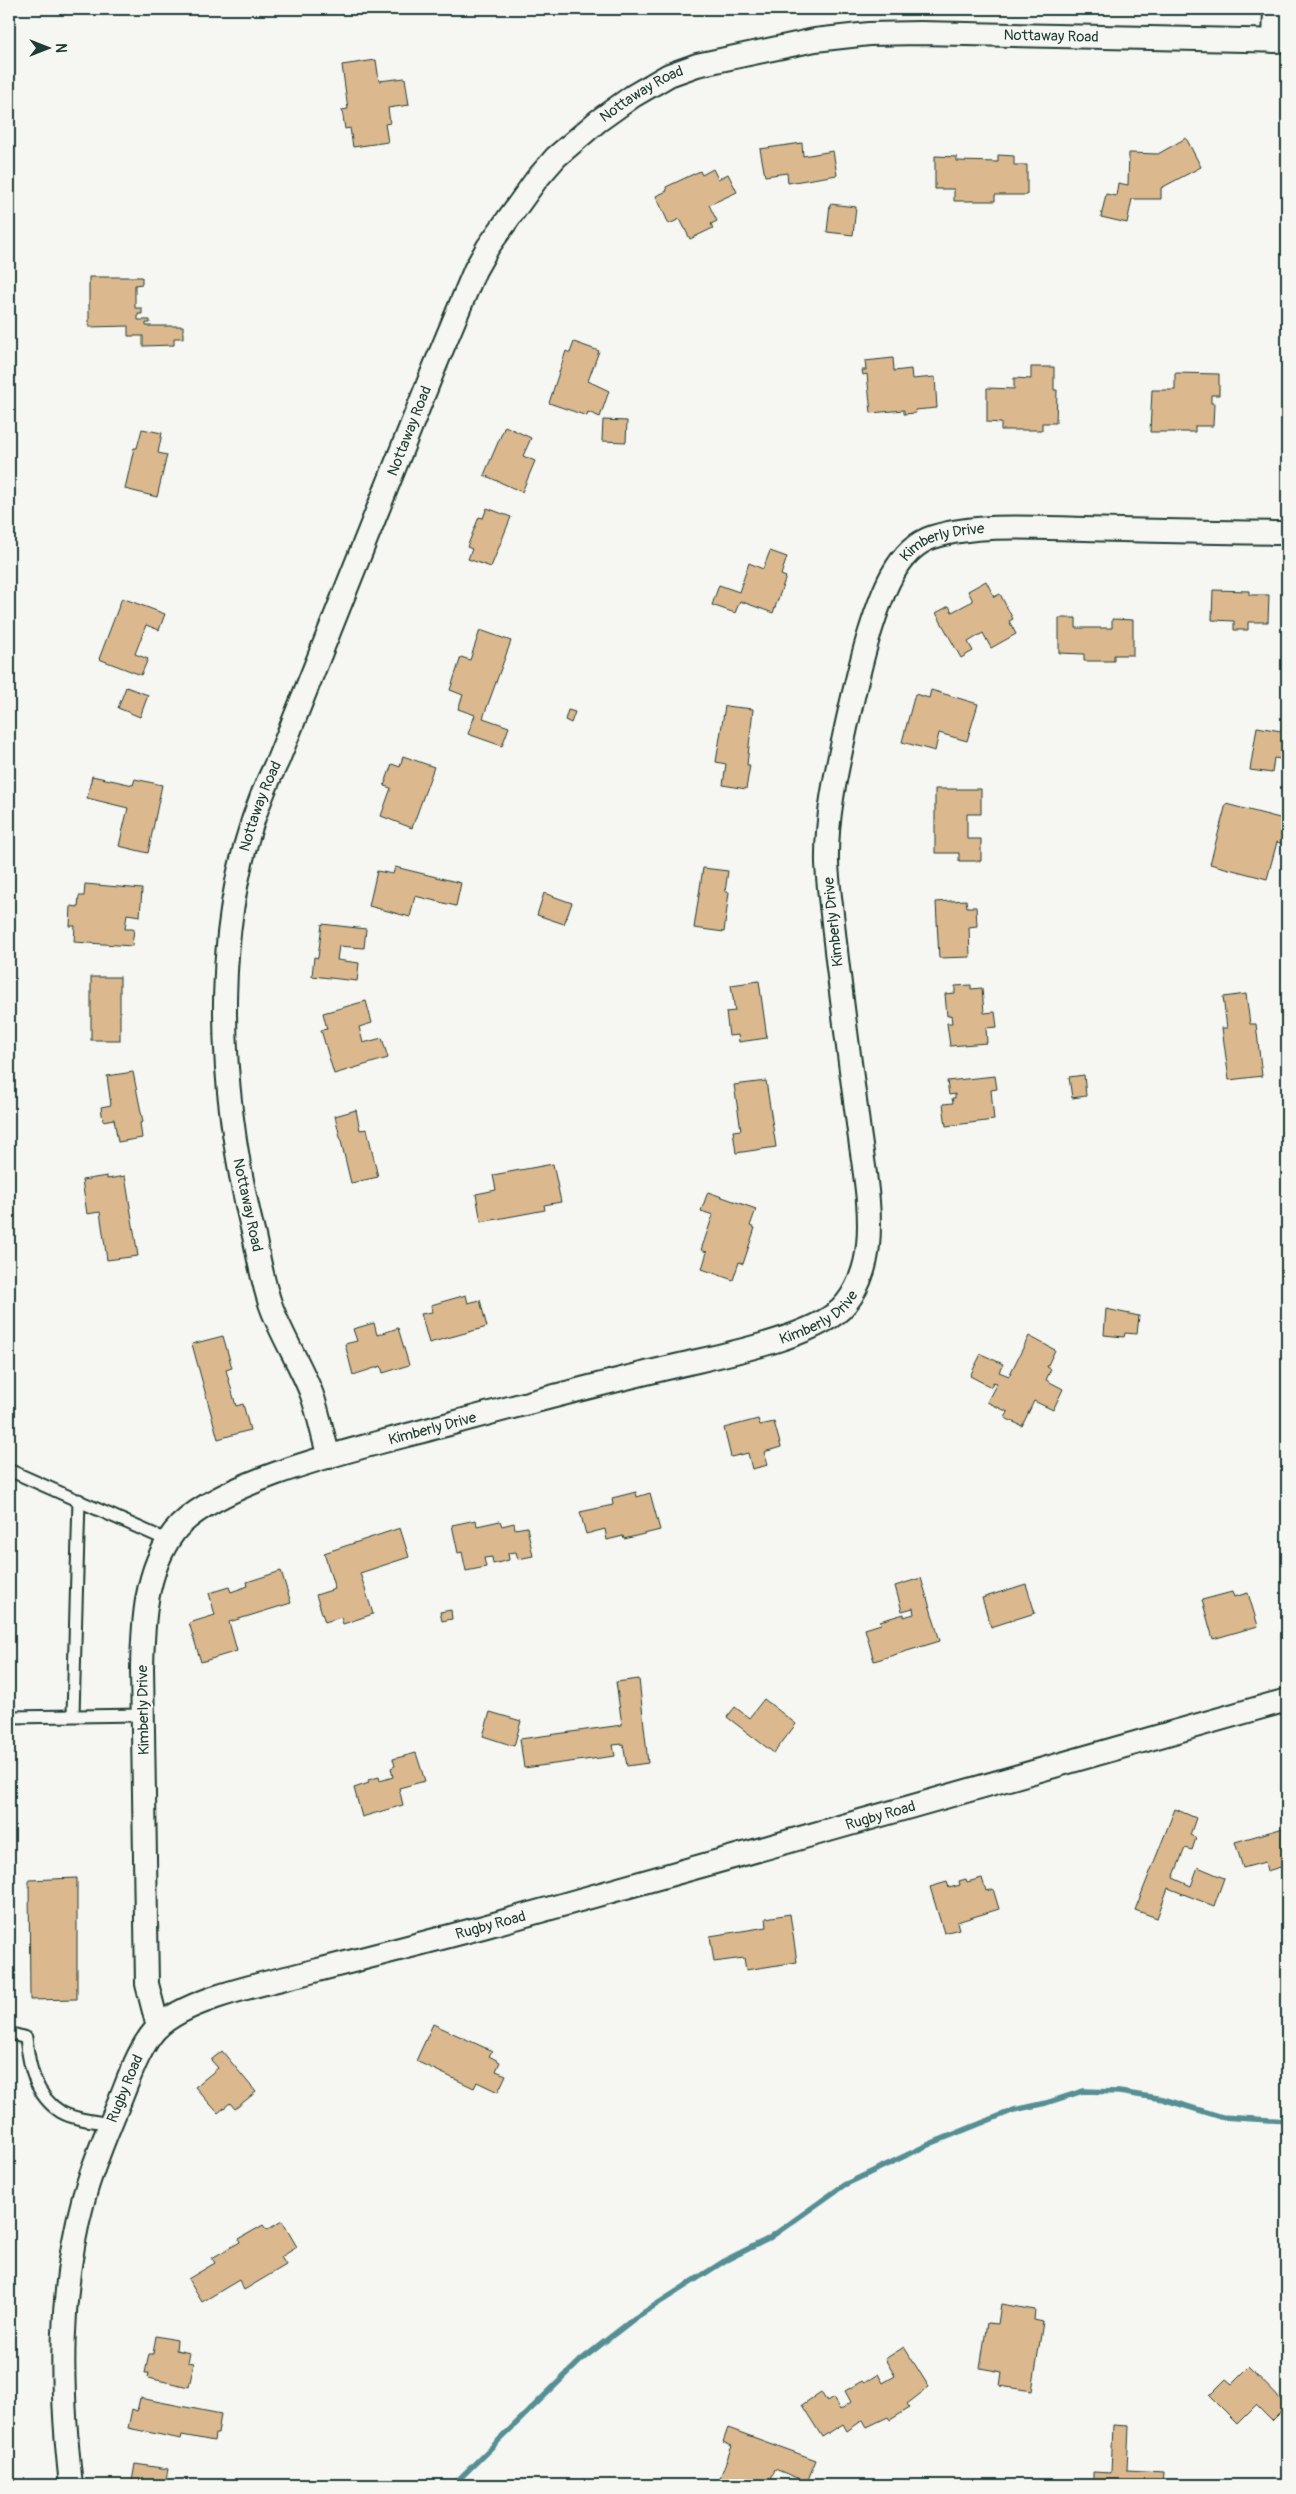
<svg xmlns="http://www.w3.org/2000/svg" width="1296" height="2494" viewBox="0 0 1296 2494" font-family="Pangolin,sans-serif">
	<rect width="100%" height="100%" fill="#f6f6f2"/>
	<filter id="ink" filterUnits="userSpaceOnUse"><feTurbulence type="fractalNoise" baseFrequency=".02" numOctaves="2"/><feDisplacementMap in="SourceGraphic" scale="10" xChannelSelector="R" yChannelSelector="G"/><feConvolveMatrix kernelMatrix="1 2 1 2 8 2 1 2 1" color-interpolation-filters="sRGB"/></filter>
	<g filter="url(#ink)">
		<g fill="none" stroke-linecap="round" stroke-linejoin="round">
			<!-- stream -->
			<polyline stroke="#548f94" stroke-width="5.5" points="453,2485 581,2360 635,2318 726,2260 768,2239 844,2185 932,2143 1014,2110 1046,2103 1083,2091 1119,2092 1163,2099 1222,2117 1287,2121"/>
		</g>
		<!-- building -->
		<g fill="#dcb88e" stroke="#1f3d34">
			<polygon points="376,60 379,81 405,78 409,105 388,108 390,123 385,124 388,142 353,147 350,128 345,129 342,110 348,109 342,65"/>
			<polygon points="1186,138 1201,167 1161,188 1161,199 1132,199 1127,223 1101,217 1106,194 1116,196 1118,183 1128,185 1129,153 1158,154"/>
			<polygon points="802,143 803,156 833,151 837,175 788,183 787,173 765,176 760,149"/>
			<polygon points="998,155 1014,156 1014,165 1027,165 1027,195 995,195 995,201 954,201 954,189 935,189 935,156 957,157 957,161 998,162"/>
			<polygon points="713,169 718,179 728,174 737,192 709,205 717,221 711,224 713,228 690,239 680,219 669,224 656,196 667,191 666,187 700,171 702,175"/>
			<polygon points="830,204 856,207 853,235 827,232"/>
			<polygon points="89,277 142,277 142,284 135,285 135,308 142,308 142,314 138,314 138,320 150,320 150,323 146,323 146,326 183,326 183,338 174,338 174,345 143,346 143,336 128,336 128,326 89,327"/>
			<polygon points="574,342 599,351 588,381 609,391 600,417 588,412 587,416 549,403 566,351 570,353"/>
			<polygon points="893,358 894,371 911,369 912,379 935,377 937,408 915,410 916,413 904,414 904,410 871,413 867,374 863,375 862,370 866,370 865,361"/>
			<polygon points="1031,367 1054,367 1054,390 1057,390 1056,423 1042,423 1042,430 1001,430 1001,423 987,422 987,388 1014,389 1014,378 1031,379"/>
			<polygon points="1175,373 1219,374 1219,395 1211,395 1211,403 1214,403 1213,426 1195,426 1195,432 1150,432 1152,390 1175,390"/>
			<polygon points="603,420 627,421 626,442 602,441"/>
			<polygon points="505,426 531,438 523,456 535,461 522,492 484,475"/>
			<polygon points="142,429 162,433 158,453 167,455 157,497 125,489 134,448 137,448"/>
			<polygon points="487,508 511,517 491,567 468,559 472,549 467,547 479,517 483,518"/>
			<polygon points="770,551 787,557 781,575 786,577 773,613 740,601 735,613 712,605 719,585 739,592 749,563 763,569"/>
			<polygon points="986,581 994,597 1000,594 1013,619 1009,621 1016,634 991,648 983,633 968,642 973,651 961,658 936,613 949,606 952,612 973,601 968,591"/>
			<polygon points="1213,590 1249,591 1249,595 1269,595 1268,622 1248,622 1248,630 1234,630 1234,621 1212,620"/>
			<polygon points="122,598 165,614 159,630 146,625 135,654 148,659 141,675 99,659"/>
			<polygon points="1059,618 1076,618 1076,628 1112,628 1112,619 1133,620 1133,655 1114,655 1114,661 1084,661 1084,654 1059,653"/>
			<polygon points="480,630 511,641 483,718 509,727 502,746 468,734 475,715 458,709 463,695 450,690 461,657 470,660"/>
			<polygon points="126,687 148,695 140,717 118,708"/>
			<polygon points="931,690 978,704 967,741 939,733 935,751 902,742 915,694 929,698"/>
			<polygon points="1287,696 1287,760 1274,758 1272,773 1250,770 1257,727 1281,731"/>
			<polygon points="725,706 753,709 747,765 750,765 746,789 723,785 726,764 716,762"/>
			<polygon points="568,710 575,712 571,723 565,720"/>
			<polygon points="403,756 434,767 412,828 381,816 391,788 384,786 392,764 400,767"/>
			<polygon points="92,776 133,785 135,779 162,785 148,853 119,846 128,808 87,798"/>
			<polygon points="935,789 981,789 981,814 967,814 967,839 981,839 981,861 959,861 959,853 935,853"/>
			<polygon points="1226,804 1287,820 1283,844 1277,842 1267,879 1210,864"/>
			<polygon points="395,867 461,883 456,906 415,896 410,917 369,906 377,871 393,874"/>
			<polygon points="703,868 728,871 725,892 729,892 724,932 694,928"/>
			<polygon points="85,884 142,889 140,916 127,914 125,929 134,929 132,946 74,942 75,926 70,926 71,906 78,907 79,896 84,896"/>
			<polygon points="544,893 572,903 564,924 537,915"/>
			<polygon points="966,900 967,907 976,907 977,926 969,927 970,957 939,958 936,902"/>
			<polygon points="322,924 366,929 364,948 339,946 337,960 359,963 357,981 312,976 314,957 318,958"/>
			<rect x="91" y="977" width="29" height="63"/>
			<polygon points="759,981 767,1038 739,1042 738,1035 729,1036 726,1012 735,1011 731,985"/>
			<polygon points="971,985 971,989 982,988 984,1013 995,1012 997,1027 986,1028 987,1043 950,1046 947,1023 952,1023 951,1015 947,1016 945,994 955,993 955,986"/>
			<polygon points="1246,994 1250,1024 1256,1024 1262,1076 1229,1080 1222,1028 1227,1028 1223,997"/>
			<polygon points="366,1001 372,1023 359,1027 363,1043 382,1038 388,1058 334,1074 321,1030 327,1029 323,1013"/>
			<polygon points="133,1072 143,1122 140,1123 142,1138 118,1142 114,1119 103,1121 101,1107 111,1105 107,1076"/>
			<polygon points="1084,1075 1086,1096 1072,1098 1069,1077"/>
			<polygon points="995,1076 997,1089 991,1090 994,1120 946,1126 943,1104 953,1103 952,1098 955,1098 955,1094 949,1095 947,1081"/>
			<polygon points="766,1081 776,1147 736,1153 733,1131 741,1130 734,1085"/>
			<polygon points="356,1110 360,1130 367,1129 378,1177 351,1183 335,1116"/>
			<polygon points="553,1164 561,1202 544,1205 545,1210 481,1222 476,1194 496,1190 493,1175"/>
			<polygon points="107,1176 107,1179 125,1176 138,1256 107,1260 100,1212 87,1214 82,1180"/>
			<polygon points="708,1192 756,1209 750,1226 755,1228 743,1264 739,1262 733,1280 702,1269 707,1252 701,1250 713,1215 701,1211"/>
			<polygon points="466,1295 468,1303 480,1300 487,1327 429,1343 421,1314 432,1312 431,1305"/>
			<polygon points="1106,1309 1139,1316 1137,1334 1125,1333 1124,1337 1104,1335"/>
			<polygon points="374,1323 377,1335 398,1328 409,1365 383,1373 381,1366 353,1375 345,1344 357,1341 353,1329"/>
			<polygon points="223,1336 232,1368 226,1370 236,1406 243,1404 250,1430 218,1439 192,1344"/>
			<polygon points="1029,1336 1055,1350 1047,1367 1051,1369 1046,1380 1063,1389 1053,1410 1034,1401 1022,1426 1005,1418 1008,1412 987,1402 997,1383 993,1382 991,1387 970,1376 981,1354 1003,1364 999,1372 1009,1376"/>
			<polygon points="758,1419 760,1425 774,1422 781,1447 764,1452 768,1465 752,1469 748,1453 731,1457 724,1428"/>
			<polygon points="636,1492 637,1497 650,1493 660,1530 624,1539 623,1536 607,1540 605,1529 586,1534 580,1512 613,1505 612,1498"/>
			<polygon points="476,1520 477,1526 500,1521 502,1526 514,1523 515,1529 527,1527 533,1556 518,1559 516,1552 508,1553 509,1560 493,1564 492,1557 484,1558 486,1567 466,1571 462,1552 458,1553 452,1525"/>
			<polygon points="400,1528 409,1557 360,1573 373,1614 343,1624 341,1617 325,1622 316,1595 335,1589 324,1553"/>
			<polygon points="281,1571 291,1603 229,1622 237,1651 201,1662 189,1623 215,1615 209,1593 229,1587 231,1592 248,1586 247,1582"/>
			<polygon points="921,1578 940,1641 874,1661 865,1629 881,1624 880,1621 904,1614 904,1617 914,1614 913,1608 902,1611 895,1586"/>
			<polygon points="1026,1584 1035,1613 991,1627 982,1598"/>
			<polygon points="1232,1592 1234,1597 1248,1593 1258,1626 1213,1639 1202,1600"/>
			<polygon points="451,1610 452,1619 442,1621 440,1612"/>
			<polygon points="639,1679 648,1763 627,1766 623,1744 613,1745 615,1756 524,1768 520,1739 622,1725 616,1682"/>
			<polygon points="764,1699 796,1724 774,1753 727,1717 735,1707 749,1718"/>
			<polygon points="490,1712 521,1721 514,1746 483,1736"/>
			<polygon points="416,1753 425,1781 399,1788 403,1805 362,1817 354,1788 369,1783 368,1780 379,1777 380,1781 393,1777 391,1768 395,1766 393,1759"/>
			<polygon points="1175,1809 1196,1818 1190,1835 1196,1838 1192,1850 1185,1848 1173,1878 1191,1886 1198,1867 1224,1878 1214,1906 1168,1888 1157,1918 1135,1910"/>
			<polygon points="1287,1827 1287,1855 1282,1857 1284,1866 1267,1871 1265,1862 1243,1868 1235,1842"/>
			<polygon points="77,1878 77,1999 30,2000 29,1880"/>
			<polygon points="982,1878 986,1891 993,1889 999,1909 957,1922 959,1929 944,1933 930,1887 947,1882 949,1888 960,1885 959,1881 966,1879 967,1882"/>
			<polygon points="790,1914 797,1962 746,1970 744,1958 714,1962 710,1936 767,1927 766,1918"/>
			<polygon points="433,2024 492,2051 489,2056 500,2062 496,2071 506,2075 498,2092 477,2082 474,2088 416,2061"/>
			<polygon points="222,2051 256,2092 235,2109 230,2103 218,2113 195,2087 218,2068 211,2060"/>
			<polygon points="282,2221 297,2247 281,2257 286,2265 244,2290 239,2280 202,2302 188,2279 215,2263 212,2258 240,2242 239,2239 263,2225 267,2230"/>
			<polygon points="1001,2304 1035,2310 1034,2320 1043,2322 1032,2391 1000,2386 1002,2372 980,2368 987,2323 998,2324"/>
			<polygon points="156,2336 177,2340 176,2350 190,2353 188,2362 194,2363 189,2387 148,2378 149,2373 145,2373 149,2354 153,2354"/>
			<polygon points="904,2347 929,2387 907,2404 910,2408 890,2420 888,2417 867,2427 863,2420 847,2431 843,2424 822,2437 802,2405 821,2392 827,2402 833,2398 840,2410 851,2402 845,2391 862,2381 864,2383 878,2374 883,2383 895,2376 885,2359"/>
			<polygon points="1249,2367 1287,2406 1272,2421 1256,2405 1237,2424 1209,2396 1226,2379 1232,2384"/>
			<polygon points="140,2398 221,2414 218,2434 215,2434 214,2441 182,2435 181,2439 128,2428 132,2409 137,2411"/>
			<polygon points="1113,2425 1129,2426 1127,2470 1164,2472 1163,2485 1090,2485 1090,2482 1093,2482 1093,2472 1111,2473"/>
			<polygon points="728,2428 816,2460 807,2482 775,2469 769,2485 724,2485 718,2483 732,2446 723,2442"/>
			<polygon points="135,2464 168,2469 165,2485 137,2485 138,2482 132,2481"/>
		</g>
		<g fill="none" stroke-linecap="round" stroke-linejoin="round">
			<defs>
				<g id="lane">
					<polyline points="9,1470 169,1541"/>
					<polyline points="73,1715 79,1500"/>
					<polyline points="9,1717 142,1715"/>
					<path d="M9 2033 26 2038C29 2066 35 2096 61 2112 75 2120 95 2121 110 2124"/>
				</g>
				<g id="street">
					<polyline points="1274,41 1275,9"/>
					<path id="s1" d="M329 1457C323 1437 319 1415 312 1395 301 1365 282 1337 271 1306 263 1284 259 1259 254 1236 217 1085 206 903 278 760L435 366 475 270 488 247 536 180 556 157 598 121 633 96 669 75 697 65 815 40 869 34 920 33 1287 41"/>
					<path id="s2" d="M158 2027 147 1984 142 1668C143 1622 145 1571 174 1532 216 1479 368 1446 434 1428 516 1406 597 1384 680 1365 722 1355 810 1338 841 1309 857 1293 866 1268 868 1245 872 1206 863 1164 858 1124 850 1061 841 997 834 933 832 910 828 886 827 863 826 816 837 769 847 723 854 693 860 664 869 635 880 600 895 549 933 537 977 523 1039 528 1085 529 1152 531 1220 532 1287 533"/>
					<path id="s3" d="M71 2485C60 2388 58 2292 84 2197 93 2165 106 2134 119 2103 129 2079 138 2049 156 2029 186 1998 268 1983 310 1972 369 1957 428 1942 487 1926 754 1852 1021 1775 1287 1700"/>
				</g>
			</defs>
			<!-- lane casing -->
			<use href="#lane" stroke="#1f3d34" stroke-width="15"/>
			<!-- street casing -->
			<use href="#street" stroke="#1f3d34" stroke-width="26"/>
			<!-- lane -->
			<use href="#lane" stroke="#f6f6f2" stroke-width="11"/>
			<!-- street -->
			<use href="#street" stroke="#f6f6f2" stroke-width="22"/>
		</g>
	</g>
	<g text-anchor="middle" stroke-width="4.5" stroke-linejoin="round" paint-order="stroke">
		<!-- street labels -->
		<g font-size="15" fill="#1f3d34" stroke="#f6f6f2">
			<text dy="5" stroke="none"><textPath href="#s1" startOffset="1915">Nottaway Road</textPath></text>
			<text dy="5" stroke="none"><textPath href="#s1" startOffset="1495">Nottaway Road</textPath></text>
			<text dy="5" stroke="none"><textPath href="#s1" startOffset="1075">Nottaway Road</textPath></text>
			<text dy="5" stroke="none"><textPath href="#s2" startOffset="2028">Kimberly Drive</textPath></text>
			<text dy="5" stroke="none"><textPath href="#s1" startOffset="671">Nottaway Road</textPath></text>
			<text transform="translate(833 922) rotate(-96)" y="5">Kimberly Drive</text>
			<text transform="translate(248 1205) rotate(78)" y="5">Nottaway Road</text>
			<text dy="5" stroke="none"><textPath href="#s2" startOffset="1188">Kimberly Drive</textPath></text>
			<text dy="5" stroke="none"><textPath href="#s2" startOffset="784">Kimberly Drive</textPath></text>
			<text transform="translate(143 1710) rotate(-91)" y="5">Kimberly Drive</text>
			<text dy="5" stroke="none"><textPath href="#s3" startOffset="1231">Rugby Road</textPath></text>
			<text dy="5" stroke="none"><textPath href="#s3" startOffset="826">Rugby Road</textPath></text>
			<text dy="5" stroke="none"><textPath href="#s3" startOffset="406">Rugby Road</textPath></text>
		</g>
	</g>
	<!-- margin -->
	<rect width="1296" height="2494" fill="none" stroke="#f6f6f2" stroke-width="30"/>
	<rect x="15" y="15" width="1266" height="2464" fill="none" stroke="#1f3d34" stroke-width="2" filter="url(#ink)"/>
	<!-- north arrow -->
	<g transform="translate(48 48) rotate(90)" stroke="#f6f6f2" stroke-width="4" paint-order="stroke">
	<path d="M0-4L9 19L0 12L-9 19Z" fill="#1f3d34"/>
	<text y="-8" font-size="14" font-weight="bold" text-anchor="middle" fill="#1f3d34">N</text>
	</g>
</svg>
